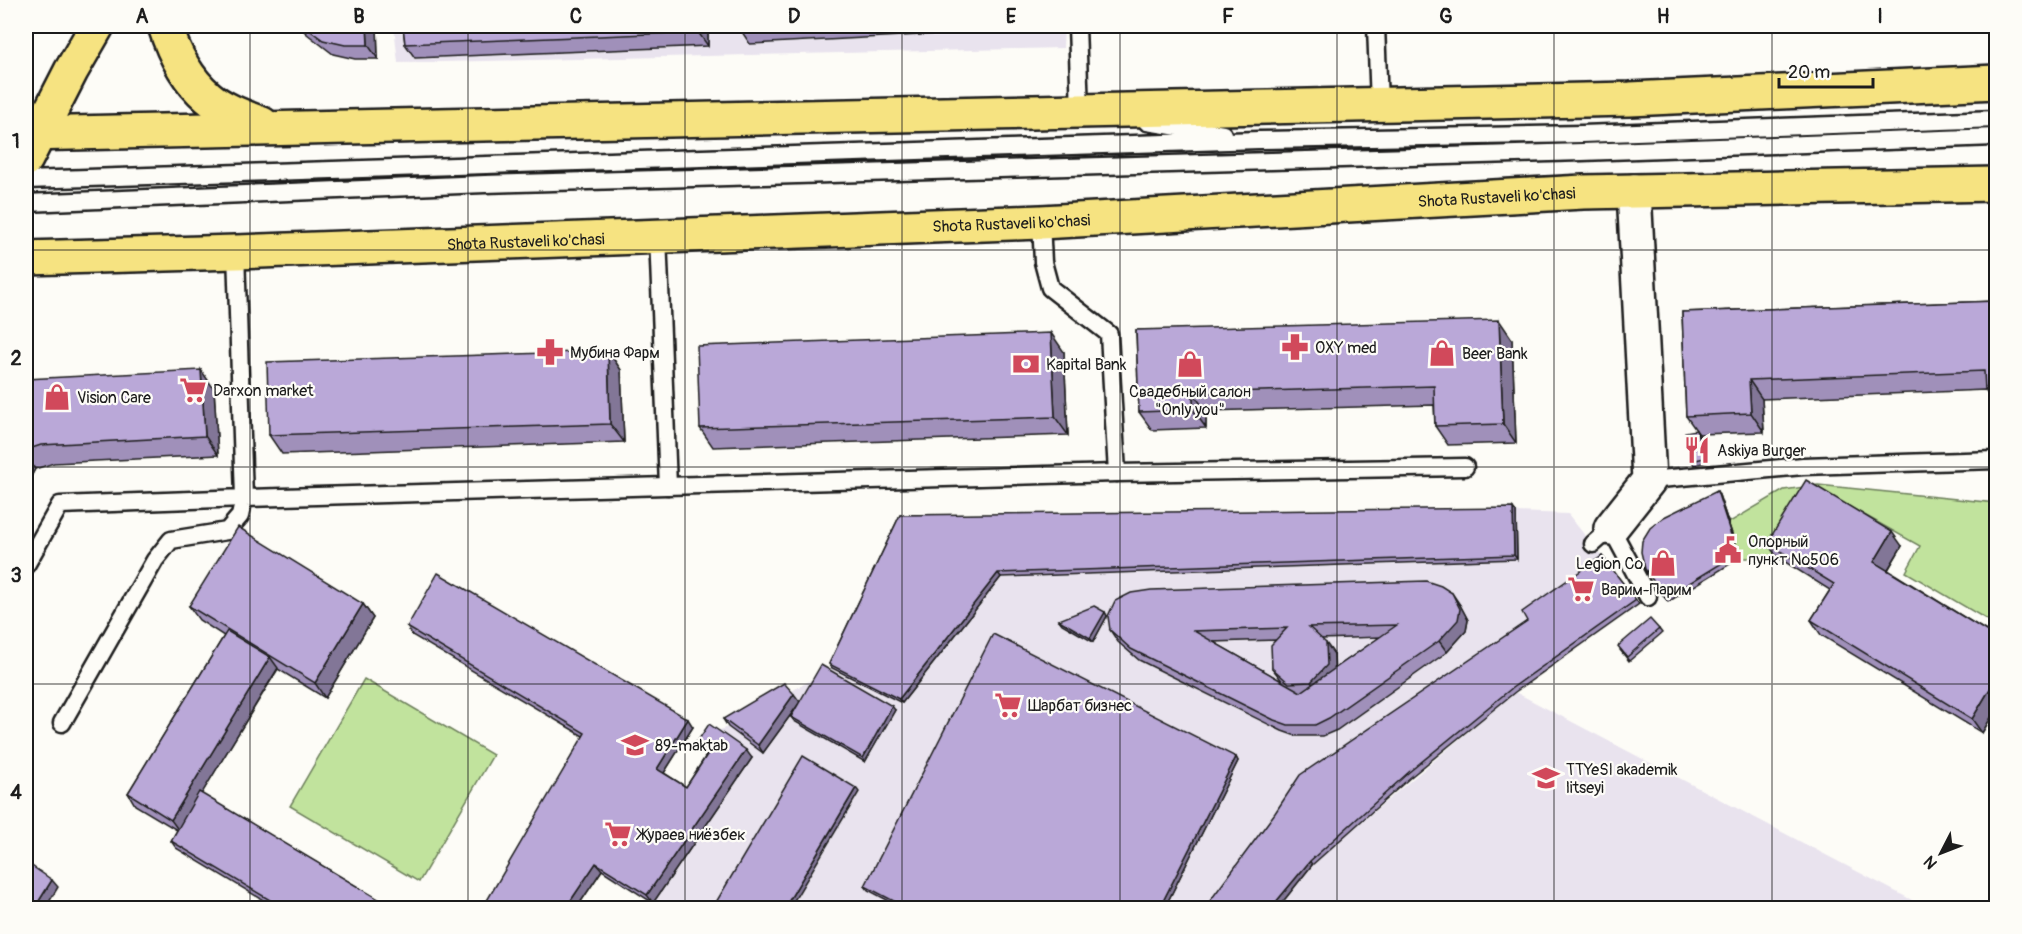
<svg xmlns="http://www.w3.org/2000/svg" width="2022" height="934" viewBox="0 0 2022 934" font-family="Pangolin,sans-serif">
	<rect width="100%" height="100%" fill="#fdfcf7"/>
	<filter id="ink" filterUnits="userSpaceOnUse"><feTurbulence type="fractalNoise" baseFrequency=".0167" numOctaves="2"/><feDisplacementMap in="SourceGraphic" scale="12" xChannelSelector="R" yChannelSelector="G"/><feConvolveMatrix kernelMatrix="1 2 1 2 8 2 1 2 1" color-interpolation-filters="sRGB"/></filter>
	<g filter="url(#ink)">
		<!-- built -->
		<g fill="#e9e3ee" fill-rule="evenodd">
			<polygon points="394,26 1064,26 1063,48 398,63"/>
			<path d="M1516 512 1568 514 1639 604 1515 692 1927 908H662L653 903 751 758 714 732 728 727 832 668 903 519ZM1481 719 1482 720 1344 837 1412 776Z"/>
		</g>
		<!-- green -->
		<g fill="#c1e39d" stroke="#6e805c" stroke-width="1.5">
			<polygon points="1818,485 1996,503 1996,625 1906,572 1920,546 1827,494 1778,558 1740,558 1728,523 1784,490"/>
			<polygon points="364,679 493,755 419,882 290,806"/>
		</g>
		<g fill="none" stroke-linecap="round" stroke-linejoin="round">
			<defs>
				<g id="service">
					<polyline points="1077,26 1080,111 1086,112"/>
					<polyline points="1376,26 1379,104"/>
					<polyline points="1147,122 1223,134"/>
					<polyline points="26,180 1259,140 1582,134 1996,119"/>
					<polyline points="26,203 485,184 1582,152 1996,137"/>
					<polyline points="1041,222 1043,262 1050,288 1109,334 1117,473"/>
					<polyline points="658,236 668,486"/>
					<polyline points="1649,480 1803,466 1996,460"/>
					<polyline points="1593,544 1611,528 1648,597"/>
					<polyline points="26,565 60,505 244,498 236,252"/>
					<polyline points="62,723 155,560 171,540 227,531 240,516 244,498 1117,473 1465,467"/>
				</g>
				<polyline id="minor" points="1611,528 1649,480 1634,191"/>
				<g id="primary">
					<path d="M165 26C173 51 187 79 208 97 223 110 244 117 262 124"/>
					<polyline points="26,134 1630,99 1996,82"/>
					<polyline points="26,159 71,71 97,26"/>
					<path id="s1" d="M26 258 236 252 1041 222 1583 192 1996 184"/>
				</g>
			</defs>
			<!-- service casing -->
			<use href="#service" stroke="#1c1c1c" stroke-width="21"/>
			<!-- minor casing -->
			<use href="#minor" stroke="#1c1c1c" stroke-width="38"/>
			<!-- primary casing -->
			<use href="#primary" stroke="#1c1c1c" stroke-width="38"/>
			<!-- service -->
			<use href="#service" stroke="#fdfcf7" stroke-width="16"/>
			<!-- minor -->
			<use href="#minor" stroke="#fdfcf7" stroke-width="33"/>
			<!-- primary -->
			<use href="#primary" stroke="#f6e381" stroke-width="33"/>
		</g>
		<!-- wall -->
		<g fill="#a090ba" stroke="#1c1c1c" stroke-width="1.5" fill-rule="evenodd">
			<polygon points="299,26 377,26 378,59 355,59 333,54 307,34"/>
			<polygon points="403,26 708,26 708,46 415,58 405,44"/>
			<polygon points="740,26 1055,26 1055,28 750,44 740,29"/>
			<polygon points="1173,26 1209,26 1174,27"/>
			<polygon points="1996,301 1996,407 1985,390 1762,399 1764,432 1699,434 1707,462 1694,465 1692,461 1696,430 1686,416 1682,312"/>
			<polygon points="1136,330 1512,339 1516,443 1448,445 1435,426 1434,405 1206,411 1206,428 1152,430 1139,412"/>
			<polygon points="608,351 621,370 624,442 282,454 269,435"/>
			<polygon points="1064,352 1068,435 713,447 700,428"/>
			<polygon points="26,379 214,389 218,455 54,463 35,469 26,486"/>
			<polygon points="1717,491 1719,495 1740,558 1668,602 1645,569"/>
			<polygon points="1516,512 1517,559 1001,577 902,703 832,668 829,664 900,515"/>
			<polygon points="1767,543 1902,546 1888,570 1996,637 1996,709 1982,733 1821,635 1811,620 1830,590 1777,557"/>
			<polygon points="1602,556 1639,604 1515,692 1412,776 1312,865 1277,909 1204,909 1527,621"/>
			<polygon points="363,604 373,618 325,698 278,669 201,794 395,909 278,909 176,848 171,841 177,830 135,805 128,793 224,636 199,620 189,606"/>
			<path d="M1460 605 1468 620 1466 631 1447 652 1337 730 1323 736H1296L1282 731 1139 660 1118 642 1110 630ZM1380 637 1334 669V654L1321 639ZM1276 640 1272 668 1283 682 1213 642Z"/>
			<polygon points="1105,612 1107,616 1093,642 1062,624 1059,620"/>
			<polygon points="407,627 693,727 664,773 686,787 707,754 702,750 697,742 752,758 653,903 602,870 576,909 583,736 412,635"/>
			<polygon points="1659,629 1662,633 1629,661 1620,650"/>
			<polygon points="800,702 763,753 728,727 723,719"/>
			<polygon points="895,710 865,762 794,721 791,717"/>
			<polygon points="1236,757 1238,761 1164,909 904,909 868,890 865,886"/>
		</g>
		<!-- shaded-wall -->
		<g fill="#827697" stroke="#1c1c1c" stroke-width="1.5">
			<polygon points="367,26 377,26 378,59 368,45"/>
			<polygon points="698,26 708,26 708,46 698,32"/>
			<polygon points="1499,320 1512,339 1516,443 1503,424"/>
			<polygon points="1051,333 1064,352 1068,435 1055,417"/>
			<polygon points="608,351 621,370 624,442 610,424"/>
			<polygon points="201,370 214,389 218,455 205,436"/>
			<polygon points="1749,380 1762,399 1764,432 1751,413"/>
			<polygon points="1193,393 1206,411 1206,428 1193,410"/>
			<polygon points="1696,430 1699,434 1707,462 1704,458"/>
			<polygon points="26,455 35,469 26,486"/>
			<polygon points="1717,491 1719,495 1740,558 1737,554"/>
			<polygon points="1513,508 1516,512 1517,559 1514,555"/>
			<polygon points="1892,532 1902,546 1884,576 1874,562"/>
			<polygon points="998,573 1001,577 902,703 899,699"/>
			<polygon points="1452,593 1460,605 1468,620 1466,631 1447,652 1439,641"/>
			<polygon points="363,604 373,618 325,698 315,683"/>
			<polygon points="1105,612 1107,616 1093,642 1090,638"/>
			<polygon points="1326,643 1334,654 1335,677 1319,693 1311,682"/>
			<polygon points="270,657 278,668 179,831 171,820"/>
			<polygon points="1994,682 1996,686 1996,709 1982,733 1972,719"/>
			<polygon points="794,694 800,702 763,753 758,745"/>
			<polygon points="892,706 895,710 865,762 863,758"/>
			<polygon points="688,719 693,727 662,776 657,769"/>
			<polygon points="746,750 752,758 653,903 647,895"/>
			<polygon points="1236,757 1238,761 1164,909 1159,909"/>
			<polygon points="856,788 859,792 789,909 784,909"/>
			<polygon points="1310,861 1312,865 1277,909 1270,909"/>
			<polygon points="596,863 602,870 576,909 565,909"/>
			<polygon points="52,880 58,887 45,909 34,909"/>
		</g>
		<!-- building -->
		<g fill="#baa8d8" stroke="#1c1c1c" stroke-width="1.5" fill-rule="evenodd">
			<polygon points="304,26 367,26 368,45 345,45 323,40"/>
			<polygon points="403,26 698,26 698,32 405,44"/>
			<polygon points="740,26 815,26 740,29"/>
			<polygon points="1996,301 1996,389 1985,390 1984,371 1749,380 1751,413 1686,416 1682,312"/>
			<polygon points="1499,320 1503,424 1435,426 1434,386 1193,393 1193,410 1139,412 1136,330"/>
			<polygon points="1051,333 1055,417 700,428 697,346"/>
			<polygon points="608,351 610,424 269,435 267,362"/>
			<polygon points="201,370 205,436 41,445 26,450 26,379"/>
			<polygon points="1696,430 1704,458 1692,461 1685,432"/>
			<polygon points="1806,480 1892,532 1874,562 1996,637 1996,684 1994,682 1972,719 1811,620 1834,584 1767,543"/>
			<polygon points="1717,491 1737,554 1665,598 1645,569 1641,552 1642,541 1650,528 1664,517"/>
			<polygon points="1513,508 1514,555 998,573 899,699 829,664 900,515"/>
			<polygon points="238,527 363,604 315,683 189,606"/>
			<polygon points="1602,556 1636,600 1512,688 1409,772 1310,861 1270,909 1204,909 1275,813 1300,775 1527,621 1522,612"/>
			<polygon points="438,573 688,719 657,769 686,787 709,752 697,742 709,724 746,750 647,895 596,863 565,909 482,909 585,733 407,627"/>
			<path d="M1426 581 1441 586 1452 593 1460 609 1458 620 1439 641 1329 718 1315 725H1288L1274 720 1131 649 1110 630 1108 616 1115 601 1131 593 1151 590ZM1397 625 1301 692 1194 631 1287 628 1271 645 1272 668 1289 683 1311 682 1327 665 1326 643 1309 627Z"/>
			<polygon points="1094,606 1105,612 1090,638 1059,620"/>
			<polygon points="1650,619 1659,629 1627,657 1618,646"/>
			<polygon points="227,631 270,657 171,820 128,793"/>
			<polygon points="993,634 1236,757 1159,909 909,909 865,886"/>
			<polygon points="821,665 892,706 863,758 791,717"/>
			<polygon points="784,683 794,694 758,745 723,719"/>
			<polygon points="803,756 856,788 784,909 712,909"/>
			<polygon points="199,792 395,909 285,909 171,841"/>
			<polygon points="26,862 52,880 34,909 26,909"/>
		</g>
	</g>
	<!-- grid -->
	<path fill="none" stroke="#1c1c1c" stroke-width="1.5" stroke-opacity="0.55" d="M250 26V908M468 26V908M685 26V908M902 26V908M1120 26V908M1337 26V908M1554 26V908M1772 26V908M26 250H1996M26 467H1996M26 684H1996"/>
	<!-- icons -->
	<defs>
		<symbol id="pharmacy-bare" viewBox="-9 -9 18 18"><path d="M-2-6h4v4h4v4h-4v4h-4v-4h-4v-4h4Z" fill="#d1495b" stroke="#fdfcf7" stroke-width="2.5" paint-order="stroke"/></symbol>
		<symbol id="shop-bare" viewBox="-9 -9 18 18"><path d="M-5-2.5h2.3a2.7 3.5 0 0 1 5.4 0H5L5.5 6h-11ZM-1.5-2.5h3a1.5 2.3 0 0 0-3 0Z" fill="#d1495b" stroke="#fdfcf7" stroke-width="2.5" paint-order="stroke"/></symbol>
		<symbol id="bank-bare" viewBox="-9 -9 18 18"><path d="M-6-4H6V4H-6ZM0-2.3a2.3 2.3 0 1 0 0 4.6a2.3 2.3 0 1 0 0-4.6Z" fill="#d1495b" stroke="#fdfcf7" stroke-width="2.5" paint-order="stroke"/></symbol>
		<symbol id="supermarket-bare" viewBox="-9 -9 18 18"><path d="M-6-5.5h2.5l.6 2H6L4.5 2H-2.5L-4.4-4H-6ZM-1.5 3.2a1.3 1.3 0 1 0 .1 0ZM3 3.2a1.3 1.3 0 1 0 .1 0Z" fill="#d1495b" stroke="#fdfcf7" stroke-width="2.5" paint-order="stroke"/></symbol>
		<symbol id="restaurant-bare" viewBox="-9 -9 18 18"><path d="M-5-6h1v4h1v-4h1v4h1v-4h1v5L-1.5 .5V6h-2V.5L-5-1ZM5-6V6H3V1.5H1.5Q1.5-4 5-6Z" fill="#d1495b" stroke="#fdfcf7" stroke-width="2.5" paint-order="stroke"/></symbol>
		<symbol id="civic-bare" viewBox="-9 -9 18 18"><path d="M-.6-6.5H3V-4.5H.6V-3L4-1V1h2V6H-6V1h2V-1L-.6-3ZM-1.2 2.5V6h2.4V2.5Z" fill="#d1495b" stroke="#fdfcf7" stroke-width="2.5" paint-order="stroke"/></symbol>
		<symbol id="school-bare" viewBox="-9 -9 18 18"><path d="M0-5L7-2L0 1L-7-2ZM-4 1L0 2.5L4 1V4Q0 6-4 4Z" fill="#d1495b" stroke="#fdfcf7" stroke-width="2.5" paint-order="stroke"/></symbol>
		<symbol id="university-bare" viewBox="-9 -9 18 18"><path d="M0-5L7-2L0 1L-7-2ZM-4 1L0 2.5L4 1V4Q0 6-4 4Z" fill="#d1495b" stroke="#fdfcf7" stroke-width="2.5" paint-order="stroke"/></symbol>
	</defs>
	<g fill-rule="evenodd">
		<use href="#pharmacy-bare" x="1276" y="328" width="38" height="38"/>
		<use href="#pharmacy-bare" x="531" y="333" width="38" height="38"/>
		<use href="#shop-bare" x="1423" y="334" width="38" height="38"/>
		<use href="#bank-bare" x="1007" y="345" width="38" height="38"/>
		<use href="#shop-bare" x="1171" y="345" width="38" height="38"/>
		<use href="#supermarket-bare" x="174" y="371" width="38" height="38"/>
		<use href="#shop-bare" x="38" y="378" width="38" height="38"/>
		<use href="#restaurant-bare" x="1678" y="431" width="38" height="38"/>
		<use href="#civic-bare" x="1709" y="531" width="38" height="38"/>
		<use href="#shop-bare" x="1644" y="544" width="38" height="38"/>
		<use href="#supermarket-bare" x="1562" y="570" width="38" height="38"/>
		<use href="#supermarket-bare" x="989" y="686" width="38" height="38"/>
		<use href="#school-bare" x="616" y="726" width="38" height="38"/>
		<use href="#university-bare" x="1527" y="759" width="38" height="38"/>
		<use href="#supermarket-bare" x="599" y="815" width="38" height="38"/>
	</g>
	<g text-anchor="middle" stroke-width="4.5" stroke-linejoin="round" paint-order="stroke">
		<!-- street labels -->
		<g font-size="16" fill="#1c1c1c" stroke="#fdfcf7">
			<text dy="6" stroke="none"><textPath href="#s1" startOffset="1472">Shota Rustaveli ko'chasi</textPath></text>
			<text dy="6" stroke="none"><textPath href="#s1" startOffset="986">Shota Rustaveli ko'chasi</textPath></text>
			<text dy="6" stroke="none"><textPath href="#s1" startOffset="500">Shota Rustaveli ko'chasi</textPath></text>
		</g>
		<!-- poi labels -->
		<g font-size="16" fill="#1c1c1c" stroke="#fdfcf7" text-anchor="start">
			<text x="1315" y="353">OXY med</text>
			<text x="570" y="358">Мубина Фарм</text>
			<text x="1462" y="359">Beer Bank</text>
			<text x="1046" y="370">Kapital Bank</text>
			<text x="213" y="396">Darxon market</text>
			<text x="1190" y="397" text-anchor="middle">Свадебный салон<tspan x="1190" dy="18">"Only you"</tspan></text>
			<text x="77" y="403">Vision Care</text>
			<text x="1717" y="456">Askiya Burger</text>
			<text x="1748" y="547">Опорный<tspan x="1748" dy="18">пункт №506</tspan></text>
			<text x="1643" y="569" text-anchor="end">Legion Co</text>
			<text x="1601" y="595">Варим-Парим</text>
			<text x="1028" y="711">Шарбат бизнес</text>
			<text x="655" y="751">89-maktab</text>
			<text x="1566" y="775">TTYeSI akademik<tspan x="1566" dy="18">litseyi</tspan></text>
			<text x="638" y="840">Жураев ниёзбек</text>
		</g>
	</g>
	<!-- margin -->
	<rect width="2022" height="934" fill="none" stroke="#fdfcf7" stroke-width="66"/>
	<!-- north arrow -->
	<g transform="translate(1941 853) rotate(228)" stroke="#fdfcf7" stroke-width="4.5" paint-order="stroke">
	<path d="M0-4.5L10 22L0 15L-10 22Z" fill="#1c1c1c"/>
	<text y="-9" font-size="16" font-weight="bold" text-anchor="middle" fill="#1c1c1c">N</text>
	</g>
	<!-- scale -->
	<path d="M1779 78v9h94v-9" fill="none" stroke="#1c1c1c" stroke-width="3"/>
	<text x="1788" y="78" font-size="18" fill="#1c1c1c" stroke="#fdfcf7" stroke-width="4.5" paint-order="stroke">20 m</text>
	<rect x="33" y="33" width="1956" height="868" fill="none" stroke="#1c1c1c" stroke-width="2"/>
	<g font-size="20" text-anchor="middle" font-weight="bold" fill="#1c1c1c">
		<text x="142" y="23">A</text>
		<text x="359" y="23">B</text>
		<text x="576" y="23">C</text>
		<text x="794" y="23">D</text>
		<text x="1011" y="23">E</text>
		<text x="1228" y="23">F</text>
		<text x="1446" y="23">G</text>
		<text x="1663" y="23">H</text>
		<text x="1880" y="23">I</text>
		<text x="16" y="148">1</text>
		<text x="16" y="365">2</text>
		<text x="16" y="582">3</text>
		<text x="16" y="799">4</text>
	</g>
</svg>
